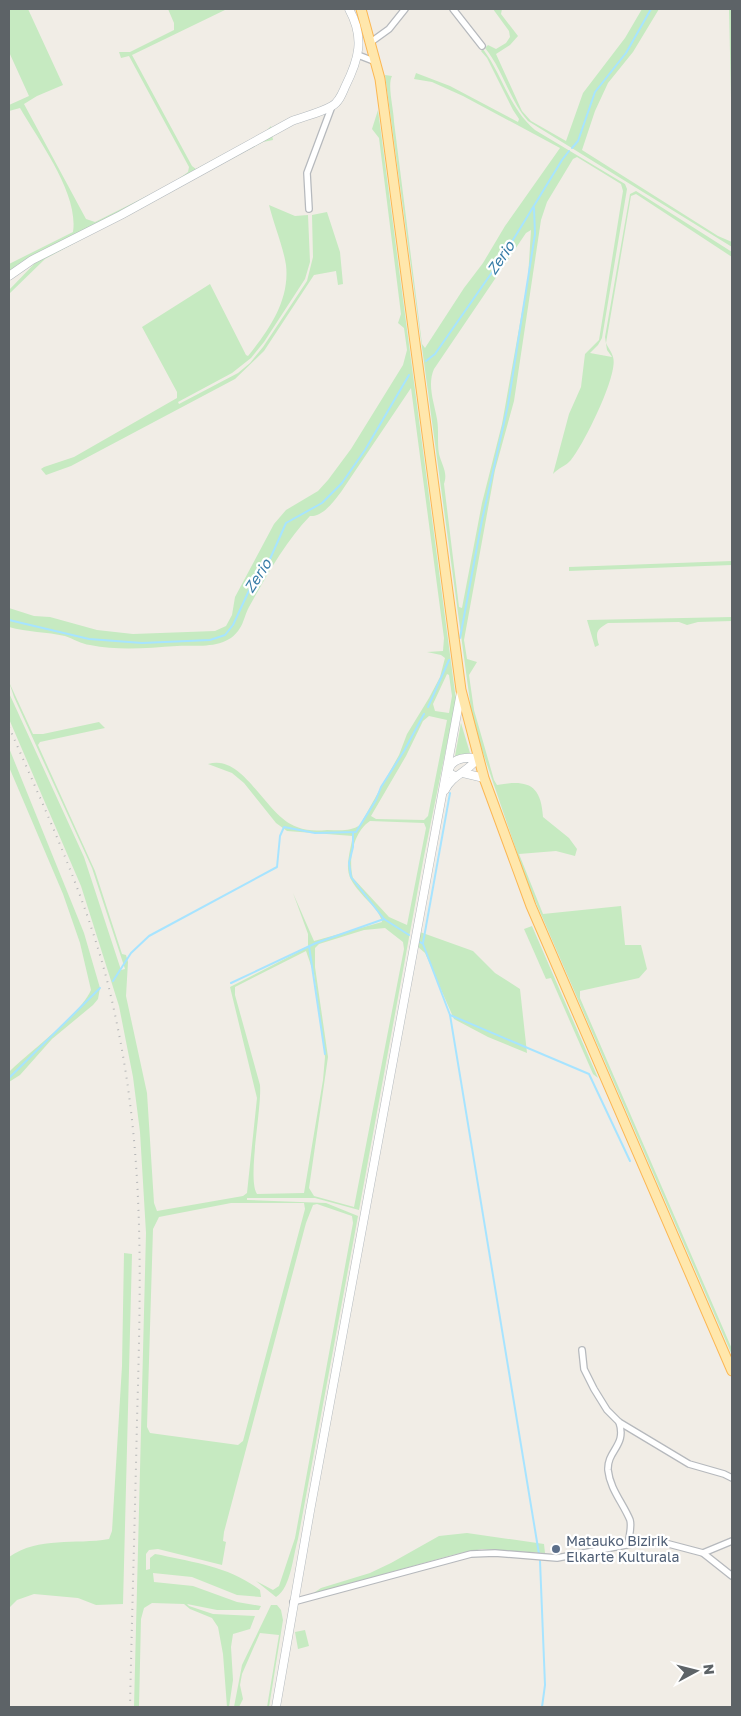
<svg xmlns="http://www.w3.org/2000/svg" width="741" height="1716" viewBox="0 0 741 1716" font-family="'Golos Text',sans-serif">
	<rect width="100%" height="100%" fill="#f1ede6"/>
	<!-- green -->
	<g fill="#c6eac1" fill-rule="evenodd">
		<path d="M9 9H28L63 85 37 96 24 104 86 219 95 222 173 183 188 172 189 167 129 56 121 58 119 52H130L174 30V23L168 9H227L132 55 192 166 196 169 266 131 271 126 272 130 116 215 17 265 9 272V264L73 232C79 194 39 141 20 108L9 111V105L29 96 9 52Z"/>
		<path d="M493 9H502L501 14 518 36 510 45 496 54 522 111 531 121 566 141 583 93 625 38 642 9H659L633 52 608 83 595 111 582 150 718 236 732 242V247L528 121C509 99 503 70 485 48L488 45 496 49 506 43 510 37 509 31Z"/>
		<polygon points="729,9 732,9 732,142"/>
		<path d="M483 49C503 76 509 108 535 130L625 184 627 189 602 338 598 345 590 353 612 357 607 350 605 337 630 194 636 191 732 252V257L636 194 631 196 606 343C608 348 612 352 613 357 619 374 583 446 571 460 566 466 558 468 553 474L569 414 581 387 585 354 599 340 623 191 621 184 577 157 573 159 547 202 541 220 514 401 495 470 464 640 467 659 477 662 469 675 474 710 494 780 497 785C526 780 541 783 543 817L569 838 577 849 575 856 556 851 519 854 543 914 621 906 625 945H641L647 969 639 978 580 991V998L732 1349V1355L527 882 481 747 471 709 385 75 392 76C387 85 394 110 394 122L422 344 425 348 464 288 483 263 505 226 560 148 463 96 432 82 414 79 416 73 450 86 518 122 519 119 513 110 487 58 481 51ZM531 230 528 278 502 424 482 503 462 608 459 607 444 484C448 472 442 466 439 454 437 442 439 430 437 419 434 402 427 385 434 369L526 233Z"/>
		<path d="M378 110 456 700 424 856 359 1210 315 1198H247V1200L326 1203 358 1216 298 1539C293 1555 291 1588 276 1597L256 1581 273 1590 279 1586 295 1538 353 1223 352 1216 317 1204 313 1205 306 1223 224 1532 223 1541 226 1542 222 1565 158 1549 149 1550 146 1554V1570L150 1569V1558L155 1554 161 1555C196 1563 230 1567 260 1590L261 1597 237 1595 192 1577 153 1573 154 1582 193 1586 237 1602 261 1606 259 1610H217L187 1604 189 1606 213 1614 255 1616 250 1629 233 1634 231 1647 233 1680 229 1707H227L223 1654 218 1627 212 1618 190 1609 184 1604 152 1603 144 1608 141 1619 139 1707H134L146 1233 140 1132 133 1077 119 1006 81 886 9 719V693L84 857 121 970 125 969 92 868 14 697 9 682 33 734H43L99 722 105 728 40 742 38 745 95 871 122 954 126 955 128 962 126 996 147 1093 154 1203 157 1211 243 1196 247 1193 257 1098 230 987 308 947V934L293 893 314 941 382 922C380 914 375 908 369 902 344 875 345 873 353 836L287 831 276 823 244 783 232 773 208 764C244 753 265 816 297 827 307 831 317 831 327 830 339 830 350 832 360 825L399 755 407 734 429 698 440 677 445 658 441 655 427 652 443 651 444 638 411 388 341 492C334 501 323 517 310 516 285 542 267 575 249 607 245 614 244 622 240 628 227 650 198 645 177 646 147 648 120 651 90 645 81 644 74 639 65 636 47 632 27 632 9 627V608L34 616 50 617 97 630 133 634 215 631 226 626 232 615 235 597 274 524 286 510 318 491 328 480 351 449 403 365 407 350 404 328 398 323 401 314 379 138 372 129ZM447 674 449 675 452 696 449 713 435 711 433 704ZM429 716 447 720 428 816 424 820 376 819 371 816 406 756 423 721ZM370 821 424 823 426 828 407 925 389 917 353 878C348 861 353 832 370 821ZM385 928 403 942 404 949 354 1207 314 1196 309 1188 328 1057 315 967V948L319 944 364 930ZM306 951 314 974 325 1057 323 1080 304 1193 257 1194C247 1179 262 1108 260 1085L235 995V987ZM231 1203H304L305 1209 243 1441 238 1445 150 1433 147 1427 153 1229 159 1217Z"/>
		<polygon points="272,134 273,140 263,142 45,259 9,294 9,290 36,262"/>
		<path d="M269 205 295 216 308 215 310 262 305 279 264 342 251 358 232 373 178 402 179 404 238 373 250 363 263 347 307 281 313 257 312 215 327 212 340 252 343 284 338 285 336 271 314 275 264 351 235 379 71 466 46 475 41 469 44 467 74 457 177 398V392L142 327 210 284 246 355 248 356C269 330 290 300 286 265 283 246 274 225 269 205Z"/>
		<polygon points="732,561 732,565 569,571 569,567"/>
		<path d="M732 617V621L698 622 687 625 679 622 608 623C597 629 595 632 599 645L595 647 587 620Z"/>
		<polygon points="461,723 470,753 455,756"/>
		<path d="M9 748 84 933 100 988 98 999 93 1005 52 1039 20 1075 9 1082V1072C30 1051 80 1015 91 990L80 943 63 894 9 767Z"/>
		<polygon points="532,926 598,1078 593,1074 551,978 546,979 524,929"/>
		<polygon points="420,932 473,951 495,973 520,989 527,1053 488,1037 454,1019 425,953 417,946"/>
		<path d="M124 1253 132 1254 123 1604 96 1605 78 1598 34 1594 17 1600 9 1608V1557C39 1536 75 1545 109 1539L112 1531 122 1366Z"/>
		<polygon points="467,1533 544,1544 545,1553 482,1549 456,1554 312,1594 321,1588 370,1573 391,1563 439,1536"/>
		<polygon points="271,1605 277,1605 281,1610 283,1620 269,1707 267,1707 279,1635 260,1633 242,1674 240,1685 243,1699 239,1707 234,1707 242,1665"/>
		<polygon points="305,1630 309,1646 298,1649 295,1632"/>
	</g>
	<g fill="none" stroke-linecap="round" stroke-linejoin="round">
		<!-- stream -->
		<g stroke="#a7e4ff" stroke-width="2">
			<polyline points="572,148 578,141 595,92 626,53 651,9"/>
			<polyline points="426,361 435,354 502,258 562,160 569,151"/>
			<polyline points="9,620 89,639 142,643 210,640 225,635 233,625 253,582 266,568 286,523 322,503 342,483 365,450 409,375"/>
			<polyline points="460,638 482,520 508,405 535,234 534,208"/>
			<polyline points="428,707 449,660"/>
			<polyline points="353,833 353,847 349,863 351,877 384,919 409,935"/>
			<polyline points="420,942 423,944 450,1015 539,1554"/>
			<polyline points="423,943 450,793"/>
			<polyline points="309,946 325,1054"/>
			<polyline points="113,981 131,953 149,936 277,867 280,836 284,827 315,833 356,832 376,800 381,787 404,751 424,714"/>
			<polyline points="231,983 316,943 384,919"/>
			<polyline points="450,1015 589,1074 630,1161"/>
			<polyline points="9,1078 100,988"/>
			<polyline points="540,1561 545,1685 542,1707"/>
		</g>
		<defs>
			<g id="street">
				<polyline points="453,9 482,46"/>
				<polyline points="371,42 389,29 405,9"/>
				<polyline points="358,55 376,62"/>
				<polyline points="309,209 307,173 332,106"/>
				<polyline points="582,1350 584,1369 594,1389 607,1410 619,1422 689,1464 724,1474 732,1478"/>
				<path d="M619 1422C627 1446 607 1450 608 1470 610 1489 623 1503 630 1520 632 1527 629 1537 628 1544"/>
				<polyline points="703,1553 732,1541"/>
				<polyline points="293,1602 471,1554 495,1553 557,1558 642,1542 665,1543 703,1553 732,1576"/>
			</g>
			<g id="secondary">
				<path d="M9 276 32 260 121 215 292 121C305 116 320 113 332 106 339 102 342 94 345 87 359 59 365 38 349 9"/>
				<polyline points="463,773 484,778"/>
				<path d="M445 790C452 775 468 772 478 758 467 757 453 757 449 769V773L455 776"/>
				<polyline points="276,1707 310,1511 461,692"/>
			</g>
			<polyline id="primary" points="361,9 380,79 461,690 484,778 531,906 732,1371"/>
		</defs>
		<!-- street casing -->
		<use href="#street" stroke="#b6b9bd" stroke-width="8"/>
		<!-- secondary casing -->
		<use href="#secondary" stroke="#b4babe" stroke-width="9"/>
		<!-- primary casing -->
		<use href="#primary" stroke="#fcb753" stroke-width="11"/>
		<!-- street -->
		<use href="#street" stroke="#fff" stroke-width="5.5"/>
		<!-- secondary -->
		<use href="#secondary" stroke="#fff" stroke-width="8"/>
		<!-- primary -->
		<use href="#primary" stroke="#ffe7ac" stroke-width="9"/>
		<!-- rail -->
		<path stroke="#b5b6b7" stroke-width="2" stroke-dasharray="1 6" stroke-linecap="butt" d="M9 727C49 819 93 911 114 1010 145 1150 141 1278 137 1420 135 1516 132 1612 130 1707"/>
	</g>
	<!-- markers -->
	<circle fill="#5c6f8a" stroke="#fff" stroke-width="2" cx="556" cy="1549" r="5"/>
	<g text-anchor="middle" stroke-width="4.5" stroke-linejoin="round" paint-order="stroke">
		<!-- service labels -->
		<g font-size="14" fill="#4e5e75" stroke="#fff" text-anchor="start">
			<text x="566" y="1546">Matauko Bizirik<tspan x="566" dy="16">Elkarte Kulturala</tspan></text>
		</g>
		<!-- water labels -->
		<g font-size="15" font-style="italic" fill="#377ca7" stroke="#fff">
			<text transform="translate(501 258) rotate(-56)" y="5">Zerio</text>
			<text transform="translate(258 576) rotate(-57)" y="5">Zerio</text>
		</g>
	</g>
	<!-- border -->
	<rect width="741" height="1716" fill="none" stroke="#5d6367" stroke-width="20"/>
	<!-- north arrow -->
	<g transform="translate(696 1671) rotate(83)" stroke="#ffffff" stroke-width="4" paint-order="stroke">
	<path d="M0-4L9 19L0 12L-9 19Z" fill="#5d6367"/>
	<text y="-8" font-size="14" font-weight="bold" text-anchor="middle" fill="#5d6367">N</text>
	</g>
</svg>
